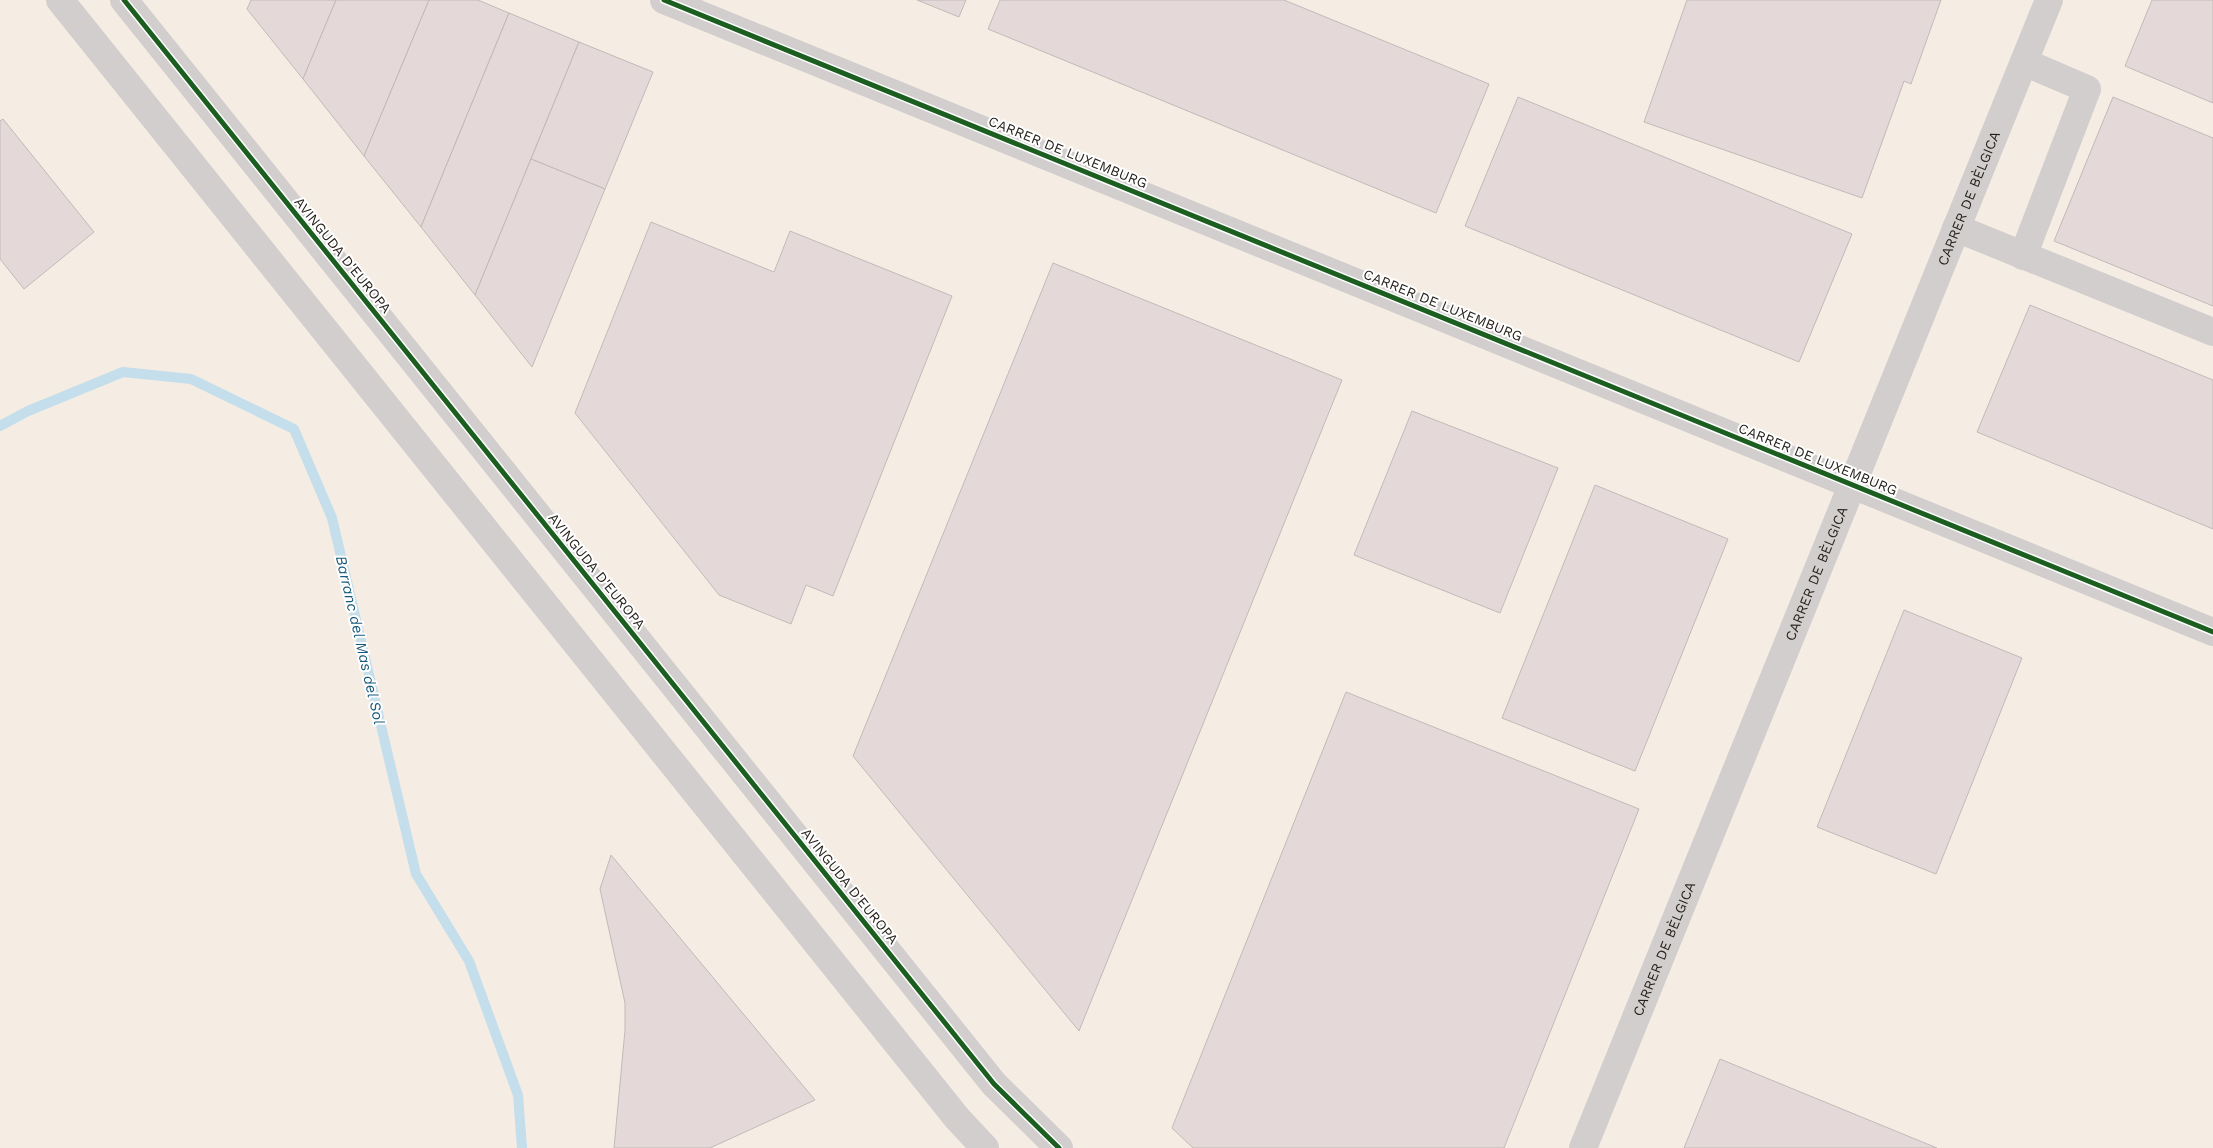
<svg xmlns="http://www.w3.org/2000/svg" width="2213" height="1148" viewBox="0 0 2213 1148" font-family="'Work Sans',sans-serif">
	<rect width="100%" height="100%" fill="#f5ede4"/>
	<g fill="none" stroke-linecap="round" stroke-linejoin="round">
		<!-- stream -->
		<polyline stroke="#c4deec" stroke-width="10" points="0,426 28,411 123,372 191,379 294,429 332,518 416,874 469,961 518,1095 522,1148"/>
	</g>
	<!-- building -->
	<g fill="#e5d8d8" stroke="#c1bab7">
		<polygon points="251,0 336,0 303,79 247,9"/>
		<polygon points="336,0 429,0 364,156 303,79"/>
		<polygon points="429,0 478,0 509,13 421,227 364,156"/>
		<polygon points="917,0 966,0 959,17"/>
		<polygon points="1000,0 1284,0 1489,84 1436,213 988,29"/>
		<polygon points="1687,0 1941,0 1911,84 1904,81 1862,198 1644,122"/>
		<polygon points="2152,0 2213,0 2213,103 2125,66"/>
		<polygon points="509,13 579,42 475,295 421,227"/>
		<polygon points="579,42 653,72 605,189 531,159"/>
		<polygon points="1518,97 1852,234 1799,362 1465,226"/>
		<polygon points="2113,97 2213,138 2213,306 2054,241"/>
		<polygon points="3,119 94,232 24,289 0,259 0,121"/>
		<polygon points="531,159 605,189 532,367 475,295"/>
		<polygon points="651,222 774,272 790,231 952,296 833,596 806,585 791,624 719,595 575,413"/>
		<polygon points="1053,263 1342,380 1079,1031 853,756"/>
		<polygon points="2030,305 2213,380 2213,529 1977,432"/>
		<polygon points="1412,411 1558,468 1500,613 1354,555"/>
		<polygon points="1595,485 1728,539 1635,771 1502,718"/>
		<polygon points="1904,610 2022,658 1936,874 1817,827"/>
		<polygon points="1346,692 1639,809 1504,1148 1193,1148 1172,1128"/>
		<polygon points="611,855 815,1100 710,1148 614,1148 625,1030 625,1003 600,889"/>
		<polygon points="1720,1059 1937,1148 1684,1148"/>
	</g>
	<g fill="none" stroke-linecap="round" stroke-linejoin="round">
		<!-- minor -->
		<g stroke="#d1cecd" stroke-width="28">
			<polyline points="60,0 957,1118 985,1148"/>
			<polyline points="124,0 994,1084 1059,1148"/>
			<polyline points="664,0 2213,632"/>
			<polyline points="1956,228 2213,332"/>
			<polyline points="2023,256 2087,89 2024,62"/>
			<path id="s1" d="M1583 1148 2049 0"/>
		</g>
		<defs>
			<g id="cycleway">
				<polyline points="124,0 994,1084 1059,1148"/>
				<polyline points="664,0 2213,632"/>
			</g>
		</defs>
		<!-- cycleway casing -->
		<use href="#cycleway" stroke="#fff" stroke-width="8"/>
		<!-- cycleway -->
		<use href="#cycleway" stroke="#1b5e20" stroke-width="5"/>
	</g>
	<g text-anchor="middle" stroke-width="4" stroke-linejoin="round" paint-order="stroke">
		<!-- street labels -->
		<g font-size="14" fill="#27221c" stroke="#fff">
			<text transform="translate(1068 152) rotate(22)" y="5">CARRER DE LUXEMBURG</text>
			<text dy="5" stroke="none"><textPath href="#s1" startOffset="1025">CARRER DE BÈLGICA</textPath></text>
			<text transform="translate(343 255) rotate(51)" y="5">AVINGUDA D'EUROPA</text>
			<text transform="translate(1443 305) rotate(22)" y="5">CARRER DE LUXEMBURG</text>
			<text transform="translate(1818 459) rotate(22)" y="5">CARRER DE LUXEMBURG</text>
			<text transform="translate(597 571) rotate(51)" y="5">AVINGUDA D'EUROPA</text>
			<text dy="5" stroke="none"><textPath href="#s1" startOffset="620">CARRER DE BÈLGICA</textPath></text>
			<text transform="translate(850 886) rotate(51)" y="5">AVINGUDA D'EUROPA</text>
			<text dy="5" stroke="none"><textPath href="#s1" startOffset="215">CARRER DE BÈLGICA</textPath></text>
		</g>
		<!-- water labels -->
		<g font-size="15" font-style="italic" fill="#17597c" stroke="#fff">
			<text transform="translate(360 640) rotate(77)" y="5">Barranc del Mas del Sol</text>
		</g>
	</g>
</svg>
